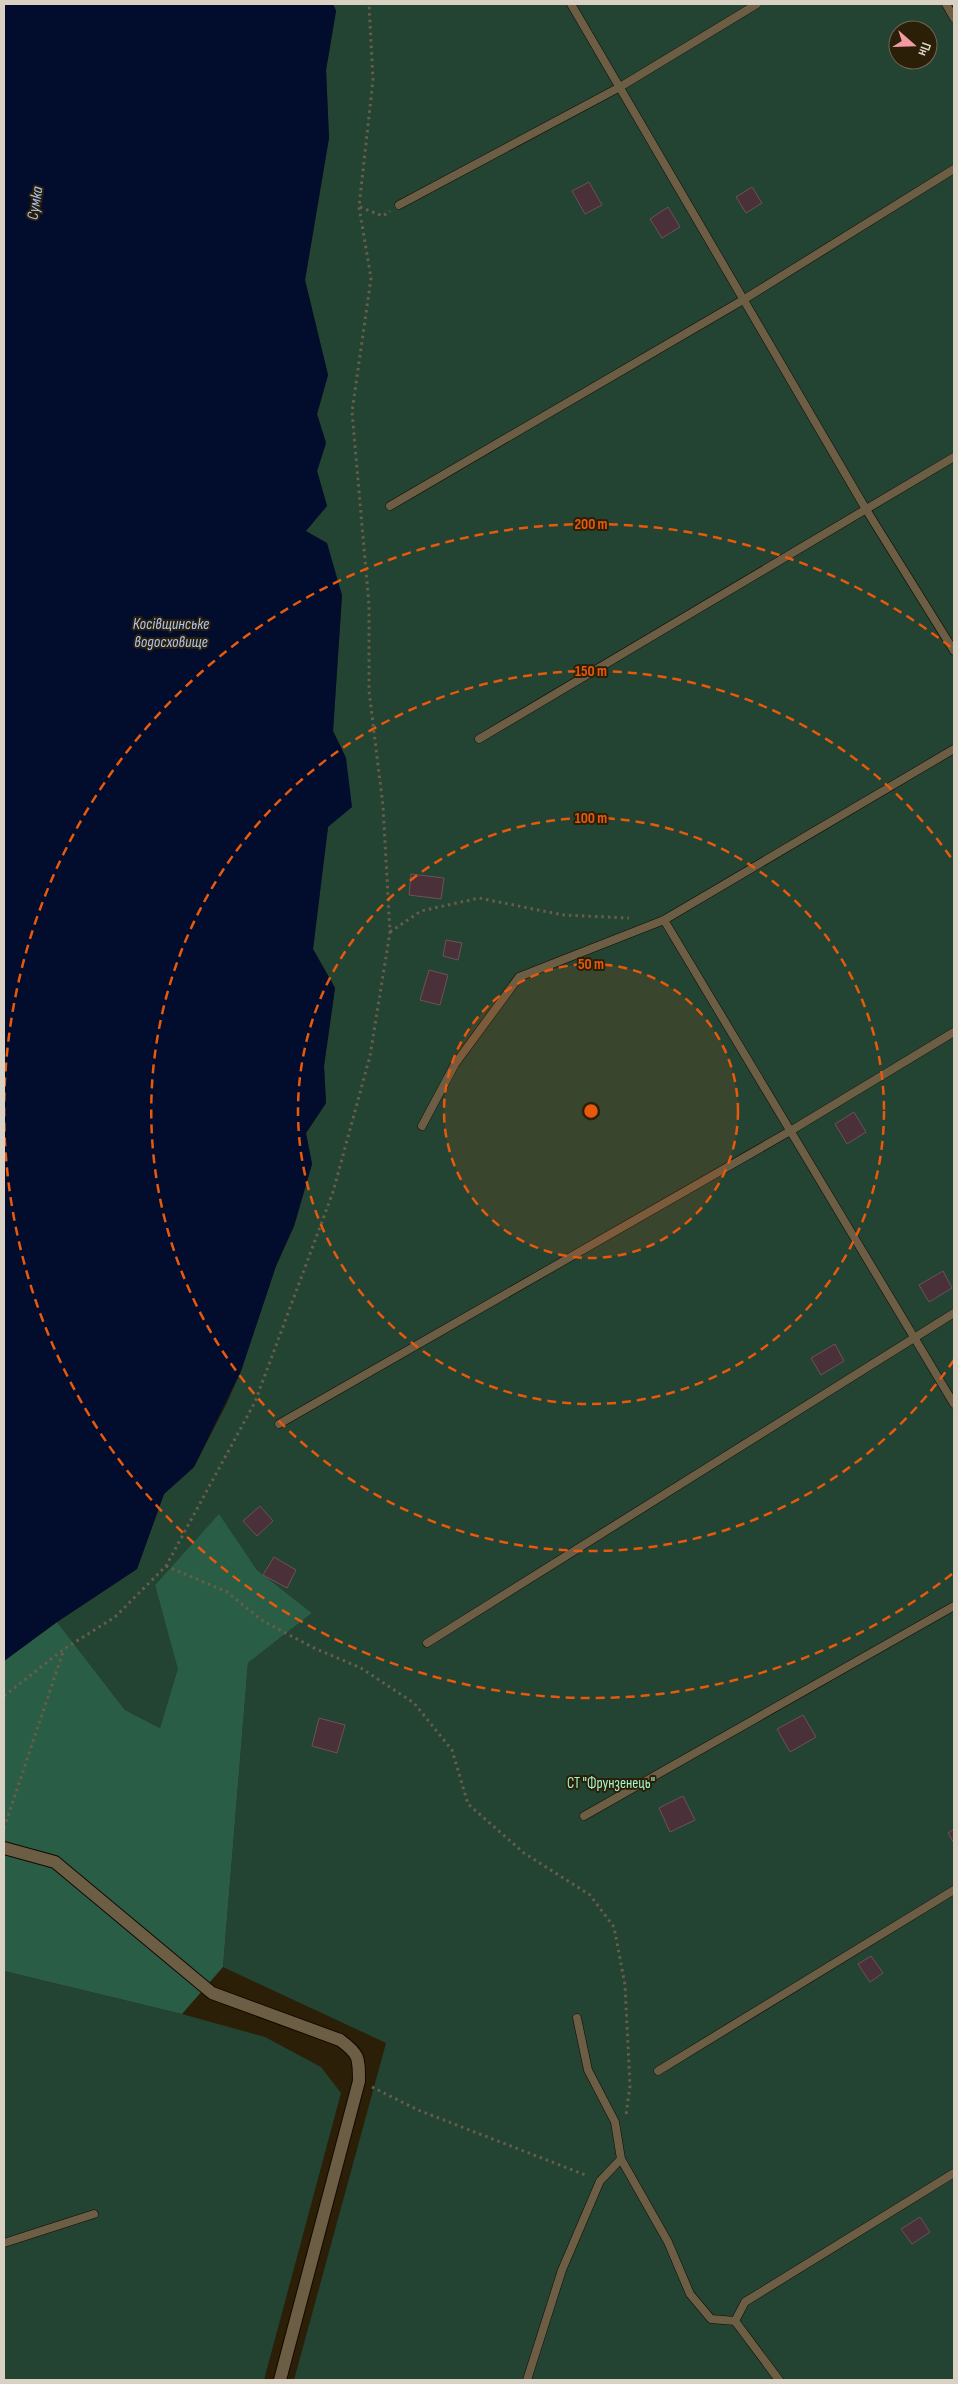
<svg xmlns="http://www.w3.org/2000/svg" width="958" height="2384" viewBox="0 0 958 2384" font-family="'Sofia Sans Condensed',sans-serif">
	<rect width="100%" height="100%" fill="#2b1f08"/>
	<!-- green -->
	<g fill="#234333" fill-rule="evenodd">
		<path d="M333 4H954V2380H294L386 2043 223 1967 248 1663 312 1613 257 1570 219 1515 155 1585 179 1669 160 1728 125 1710 57 1622 137 1569 164 1494 194 1467 227 1403 241 1371 276 1266 294 1226 312 1164 306 1133 326 1103 324 1066 335 988 313 949 328 827 346 758 333 731 342 595 305 531 327 506 317 471 326 443 317 414 328 375 305 280 329 138 326 70 336 11ZM898 30H928V60H898Z"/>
		<polygon points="4,1971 182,2014 265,2037 321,2067 341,2093 264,2380 4,2380"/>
	</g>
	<!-- forest -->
	<polygon fill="#2a5d45" points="219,1514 257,1570 312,1613 248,1663 223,1967 182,2014 4,1971 4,1661 57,1622 125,1710 160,1728 178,1669 155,1585"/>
	<!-- water -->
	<polygon fill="#020d2d" points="4,4 333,4 336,11 326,70 329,138 305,280 328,375 317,414 326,443 317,471 327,506 306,531 327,543 342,595 333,731 346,758 352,807 328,827 313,949 335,988 324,1066 326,1103 306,1133 312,1164 294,1226 276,1266 241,1371 194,1467 164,1494 137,1569 57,1622 4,1661"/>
	<!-- building -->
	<g fill="#4a3039" stroke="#6d515a">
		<polygon points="589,182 602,205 585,214 572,191"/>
		<polygon points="752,187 762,203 746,213 736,197"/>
		<polygon points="668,207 680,227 662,238 650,219"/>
		<polygon points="411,874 444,878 441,899 409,895"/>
		<polygon points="446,940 462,943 458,960 443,956"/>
		<polygon points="429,970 448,975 440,1005 420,1000"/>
		<polygon points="854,1112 866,1132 847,1144 835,1124"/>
		<polygon points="943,1271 952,1288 929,1302 919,1285"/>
		<polygon points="835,1344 844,1361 821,1375 811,1358"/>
		<polygon points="260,1506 273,1521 257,1536 243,1521"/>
		<polygon points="274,1557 296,1570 287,1588 263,1575"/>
		<polygon points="803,1715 816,1737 790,1752 777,1729"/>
		<polygon points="319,1718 345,1725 337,1753 312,1746"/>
		<polygon points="683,1796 695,1820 670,1832 659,1808"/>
		<polygon points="954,1829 954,1843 948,1833"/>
		<polygon points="871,1956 883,1973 870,1982 858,1964"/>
		<polygon points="920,2217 930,2232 912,2244 901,2229"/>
	</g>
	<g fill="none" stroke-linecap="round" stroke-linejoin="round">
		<defs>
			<g id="service">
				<polyline points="571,4 867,511 954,651"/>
				<polyline points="946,4 954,18"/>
				<polyline points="399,205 620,87 757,4"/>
				<polyline points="390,506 743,300 954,169"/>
				<polyline points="479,739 954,457"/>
				<polyline points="664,920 954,1404"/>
				<polyline points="422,1126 455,1064 519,977 664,920 954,749"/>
				<polyline points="279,1424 792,1130 954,1032"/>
				<polyline points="427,1643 954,1313"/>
				<polyline points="584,1816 954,1606"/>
				<polyline points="658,2071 954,1890"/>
				<polyline points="621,2159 668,2242 690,2294 711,2319 735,2321"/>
				<polyline points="4,2243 94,2214"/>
				<polyline points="527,2380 562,2270 600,2181 621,2159 615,2122 588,2070 577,2018"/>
				<polyline points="779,2380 735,2321 745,2302 954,2173"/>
			</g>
			<path id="minor" d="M4 1848 55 1862 212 1993 340 2040C359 2054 359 2057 359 2081L280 2380"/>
		</defs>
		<!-- service casing -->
		<use href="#service" stroke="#140800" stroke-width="9"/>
		<!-- minor casing -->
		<use href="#minor" stroke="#140800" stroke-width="14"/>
		<!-- path -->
		<g stroke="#685d49" stroke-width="3" stroke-dasharray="2.5 4" stroke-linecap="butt">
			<polyline points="360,207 383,216 390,211"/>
			<polyline points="390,932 421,911 479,898 563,915 629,918"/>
			<polyline points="166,1566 227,1592 263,1621 314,1648 361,1668 414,1703 452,1750 468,1804 524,1853 590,1895 614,1927 625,1985 630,2086 626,2115"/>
			<polyline points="4,1696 64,1649 115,1617 166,1566 255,1402 333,1192 370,1056 390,932 383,806 369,691 369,605 352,412 371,278 359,207 373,80 369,4"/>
			<polyline points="4,1828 64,1649"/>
			<polyline points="372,2087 418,2110 588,2176"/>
		</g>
		<!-- service -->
		<use href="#service" stroke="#6c5d45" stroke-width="8"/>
		<!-- minor -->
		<use href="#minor" stroke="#6c5d45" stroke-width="12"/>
	</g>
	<!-- distance rings -->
	<circle cx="591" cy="1111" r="147" fill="#e8590c" fill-opacity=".12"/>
	<g fill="none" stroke="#e8590c" stroke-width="2.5" stroke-dasharray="9 6">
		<circle cx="591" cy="1111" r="147"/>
		<circle cx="591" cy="1111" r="293"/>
		<path d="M954 1360A440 440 0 1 1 954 862"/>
		<path d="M952 1574A587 587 0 1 1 952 648"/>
	</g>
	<g text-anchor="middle" stroke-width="4" stroke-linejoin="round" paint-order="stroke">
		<!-- park labels -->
		<g font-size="15" fill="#a2f4cb" stroke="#2b1f08">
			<text x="611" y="1788">СТ "Фрунзенець"</text>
		</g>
		<!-- water labels -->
		<g font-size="16" font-style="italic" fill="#aac5f8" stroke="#2b1f08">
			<text transform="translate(34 203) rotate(-81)" y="6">Сумка</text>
			<text x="171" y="629">Косівщинське<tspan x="171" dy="18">водосховище</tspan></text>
		</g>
	</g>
	<circle cx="591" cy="1111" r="8" fill="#e8590c" stroke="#2b1f08" stroke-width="2.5"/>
	<g font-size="15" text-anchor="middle" font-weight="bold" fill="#e8590c" stroke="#2b1f08" stroke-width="4" stroke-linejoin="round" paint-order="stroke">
		<text x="591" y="529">200 m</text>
		<text x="591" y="676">150 m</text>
		<text x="591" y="823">100 m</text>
		<text x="591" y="969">50 m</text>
	</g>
	<!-- border -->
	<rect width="958" height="2384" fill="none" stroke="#d9d1c3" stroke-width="10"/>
	<!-- north arrow -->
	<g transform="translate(913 45) rotate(110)"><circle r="24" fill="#2b1f08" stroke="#716653"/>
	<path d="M0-4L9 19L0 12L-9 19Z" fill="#f49aa3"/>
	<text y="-8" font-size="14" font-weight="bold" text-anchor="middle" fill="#d9d1c3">Пн</text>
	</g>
</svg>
